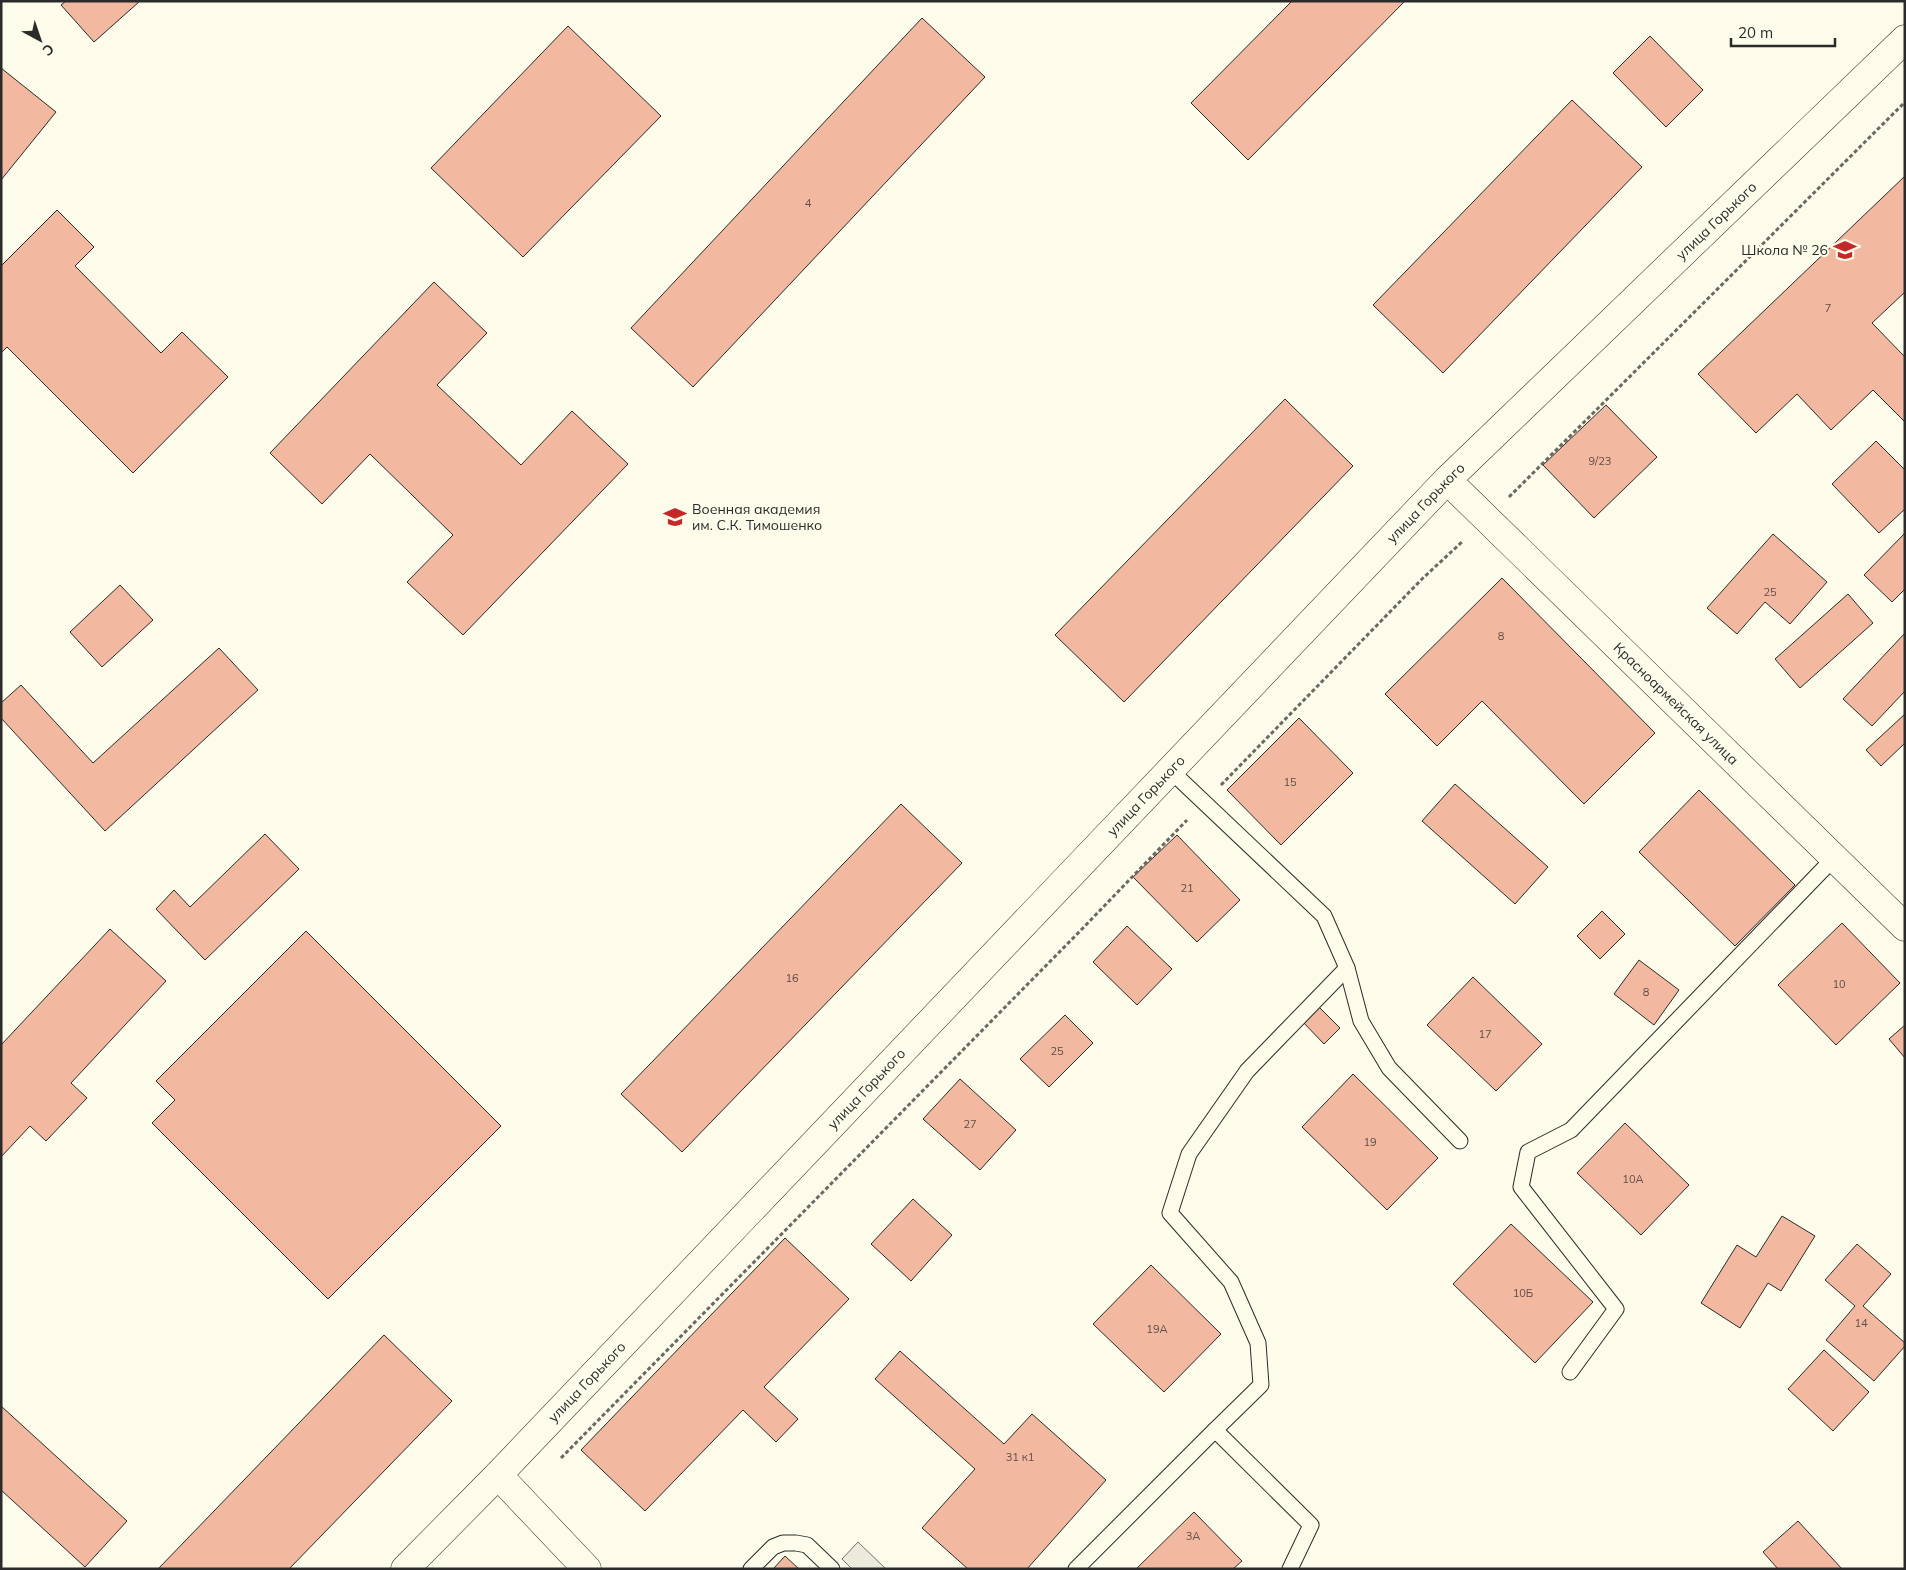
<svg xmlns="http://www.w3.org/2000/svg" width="1906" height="1570" viewBox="0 0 1906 1570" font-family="Mulish,sans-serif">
	<rect width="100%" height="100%" fill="#fdfbea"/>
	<!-- parking -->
	<polygon fill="#eceadb" stroke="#74746e" points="858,1542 886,1569 852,1569 842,1559"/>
	<!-- building -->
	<g fill="#f2b8a0" stroke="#2b2b2b">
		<polygon points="66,1 140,1 94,42 61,5"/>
		<polygon points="1292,1 1405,1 1248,160 1191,103"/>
		<polygon points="922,18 985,77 693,387 631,328"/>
		<polygon points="568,26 661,116 523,257 431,168"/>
		<polygon points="1650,36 1703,90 1666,127 1613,73"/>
		<polygon points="1,68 56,112 1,180"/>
		<polygon points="1572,100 1642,167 1443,373 1373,305"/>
		<polygon points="1905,176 1905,292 1872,323 1905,357 1905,422 1873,390 1831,430 1797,394 1756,433 1698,374"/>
		<polygon points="57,210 94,247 75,266 161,353 182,332 228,377 133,473 7,347 1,353 1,266"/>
		<polygon points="434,282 487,333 437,385 521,465 572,411 628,464 463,635 407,582 453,535 370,454 322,504 270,453"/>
		<polygon points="1285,399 1353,466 1124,702 1055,635"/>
		<polygon points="1606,405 1657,457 1594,518 1543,465"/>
		<polygon points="1876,441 1905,470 1905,509 1879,533 1832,484"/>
		<polygon points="1905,533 1905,589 1892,602 1864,575"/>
		<polygon points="1773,534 1827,582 1790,624 1765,602 1737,634 1707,608"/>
		<polygon points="1502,578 1655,733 1584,804 1482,701 1437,746 1385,694"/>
		<polygon points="120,585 153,620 102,667 70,632"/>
		<polygon points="1848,594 1873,623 1800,688 1775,659"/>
		<polygon points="1905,633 1905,691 1872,726 1843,699"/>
		<polygon points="219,648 258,690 105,831 1,718 1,703 21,685 93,763"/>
		<polygon points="1905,714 1905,743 1881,766 1866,750"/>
		<polygon points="1299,718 1353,773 1281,845 1227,790"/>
		<polygon points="1455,784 1548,867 1515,904 1422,821"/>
		<polygon points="1699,790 1795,885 1735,946 1639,852"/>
		<polygon points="901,804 962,863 682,1152 621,1094"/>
		<polygon points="265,834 299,869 205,960 156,909 174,890 190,907"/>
		<polygon points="1177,835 1240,900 1197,942 1133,877"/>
		<polygon points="1602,911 1625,934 1600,959 1577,936"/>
		<polygon points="1842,923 1900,983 1836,1045 1778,985"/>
		<polygon points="1127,926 1172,969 1137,1005 1093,962"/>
		<polygon points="110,929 166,981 71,1083 87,1098 46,1141 30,1126 1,1157 1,1045"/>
		<polygon points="306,931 501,1126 328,1299 152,1123 175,1100 156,1081"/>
		<polygon points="1639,960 1679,990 1654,1025 1614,994"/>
		<polygon points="1473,977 1542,1044 1496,1091 1427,1025"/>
		<polygon points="1318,1006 1340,1028 1324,1044 1302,1021"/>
		<polygon points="1065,1015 1093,1043 1049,1087 1020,1059"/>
		<polygon points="1905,1025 1905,1058 1889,1039"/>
		<polygon points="1353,1074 1438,1158 1387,1210 1302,1127"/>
		<polygon points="960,1079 1016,1130 980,1170 923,1119"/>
		<polygon points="1625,1123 1689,1185 1641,1235 1577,1173"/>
		<polygon points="913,1199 952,1235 911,1281 871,1244"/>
		<polygon points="1782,1216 1815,1236 1781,1291 1768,1283 1740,1328 1701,1303 1737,1245 1756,1257"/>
		<polygon points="1511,1224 1593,1302 1535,1363 1453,1284"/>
		<polygon points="785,1238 849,1299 764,1387 798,1419 776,1442 743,1410 645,1511 581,1450"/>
		<polygon points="1857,1244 1891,1274 1863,1306 1905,1343 1905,1346 1874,1381 1826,1340 1855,1306 1825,1280"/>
		<polygon points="1151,1265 1221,1334 1164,1392 1093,1324"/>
		<polygon points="384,1335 452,1401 289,1569 158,1569"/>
		<polygon points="1824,1350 1869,1392 1833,1431 1788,1389"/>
		<polygon points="900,1351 1004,1444 1032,1414 1106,1480 1027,1569 968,1569 922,1528 975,1469 875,1379"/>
		<polygon points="1,1406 127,1521 85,1567 1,1490"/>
		<polygon points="1194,1512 1242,1561 1233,1569 1136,1569"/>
		<polygon points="1798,1521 1842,1569 1778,1569 1763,1552"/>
		<polygon points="785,1556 799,1569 773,1569"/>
	</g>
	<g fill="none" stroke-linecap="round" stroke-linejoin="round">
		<defs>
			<g id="service">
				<polyline points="1170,770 1324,916 1347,968 1361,1021 1389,1068 1460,1141"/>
				<polyline points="1570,1372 1616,1309 1521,1187 1528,1152 1571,1130 1834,858"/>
				<polyline points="1215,1430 1261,1385 1258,1343 1231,1282 1170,1213 1189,1154 1247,1071 1347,968"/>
				<polyline points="751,1569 773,1547 783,1543 796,1543 807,1545 832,1569"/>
				<polyline points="1076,1569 1215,1430 1311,1525 1290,1569"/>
			</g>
			<g id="minor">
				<path id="s1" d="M1447 480 1905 927"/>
				<polyline points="498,1475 587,1569"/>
				<path id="s2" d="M405 1569 498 1475 1447 480 1905 39"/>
			</g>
		</defs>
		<!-- service casing -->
		<use href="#service" stroke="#2b2b2b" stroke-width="17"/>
		<!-- minor casing -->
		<use href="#minor" stroke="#2b2b2b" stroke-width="29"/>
		<!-- path -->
		<g stroke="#6a6964" stroke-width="3" stroke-dasharray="4 2.5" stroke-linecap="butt">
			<polyline points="1509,497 1905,102"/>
			<polyline points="1221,785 1423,578 1463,541"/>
			<polyline points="561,1458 1083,928 1187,820"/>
		</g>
		<!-- service -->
		<use href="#service" stroke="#fdfbea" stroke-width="15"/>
		<!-- minor -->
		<use href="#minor" stroke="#fdfbea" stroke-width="28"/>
	</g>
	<!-- icons -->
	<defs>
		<symbol id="school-bare" viewBox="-9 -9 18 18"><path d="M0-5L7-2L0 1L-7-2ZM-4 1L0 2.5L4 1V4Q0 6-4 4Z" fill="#c62828" stroke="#fdfbea" stroke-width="2.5" paint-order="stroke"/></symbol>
		<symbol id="university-bare" viewBox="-9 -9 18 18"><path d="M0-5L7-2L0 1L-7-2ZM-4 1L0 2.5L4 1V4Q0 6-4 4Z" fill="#c62828" stroke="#fdfbea" stroke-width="2.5" paint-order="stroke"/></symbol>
	</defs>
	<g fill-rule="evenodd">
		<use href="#school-bare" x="1829" y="234" width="32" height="32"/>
		<use href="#university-bare" x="659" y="501" width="32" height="32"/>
	</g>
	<g text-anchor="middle" stroke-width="4" stroke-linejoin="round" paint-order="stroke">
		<!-- number labels -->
		<g font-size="11" fill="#5d4e48">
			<text x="808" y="207">4</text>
			<text x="1828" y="312">7</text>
			<text x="1600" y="465">9/23</text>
			<text x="1770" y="596">25</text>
			<text x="1501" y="640">8</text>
			<text x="1290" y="786">15</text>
			<text x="1187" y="892">21</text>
			<text x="792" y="982">16</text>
			<text x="1839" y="988">10</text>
			<text x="1646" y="996">8</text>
			<text x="1485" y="1038">17</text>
			<text x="1057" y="1055">25</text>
			<text x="970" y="1128">27</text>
			<text x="1370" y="1146">19</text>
			<text x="1633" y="1183">10А</text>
			<text x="1523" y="1297">10Б</text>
			<text x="1861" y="1327">14</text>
			<text x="1157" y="1333">19А</text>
			<text x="1020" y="1461">31 к1</text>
			<text x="1193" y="1540">3А</text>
		</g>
		<!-- street labels -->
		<g font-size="14" fill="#2b2b2b" stroke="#fdfbea">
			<text dy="5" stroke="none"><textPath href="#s2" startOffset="1881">улица Горького</textPath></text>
			<text dy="5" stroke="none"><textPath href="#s2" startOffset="1476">улица Горького</textPath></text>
			<text dy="5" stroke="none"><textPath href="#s1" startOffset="320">Красноармейская улица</textPath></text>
			<text dy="5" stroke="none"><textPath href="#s2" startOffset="1071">улица Горького</textPath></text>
			<text dy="5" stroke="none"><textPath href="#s2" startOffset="666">улица Горького</textPath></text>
			<text dy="5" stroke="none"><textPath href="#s2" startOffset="261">улица Горького</textPath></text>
		</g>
		<!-- poi labels -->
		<g font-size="14" fill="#2b2b2b" stroke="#fdfbea" text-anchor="end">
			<text x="1828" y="255">Школа № 26</text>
			<text x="692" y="514" text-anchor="start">Военная академия<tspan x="692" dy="16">им. С.К. Тимошенко</tspan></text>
		</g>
	</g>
	<!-- border -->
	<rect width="1906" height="1570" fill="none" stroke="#2b2b2b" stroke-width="5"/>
	<!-- north arrow -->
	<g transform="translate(40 40) rotate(140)" stroke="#fdfbea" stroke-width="4" paint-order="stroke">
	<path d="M0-4L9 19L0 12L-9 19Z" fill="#2b2b2b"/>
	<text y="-8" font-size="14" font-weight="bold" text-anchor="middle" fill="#2b2b2b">С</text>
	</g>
	<!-- scale -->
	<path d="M1731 38v8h104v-8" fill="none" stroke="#2b2b2b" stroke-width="2.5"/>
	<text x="1738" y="38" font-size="15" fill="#2b2b2b" stroke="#fdfbea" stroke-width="4" paint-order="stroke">20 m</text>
</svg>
